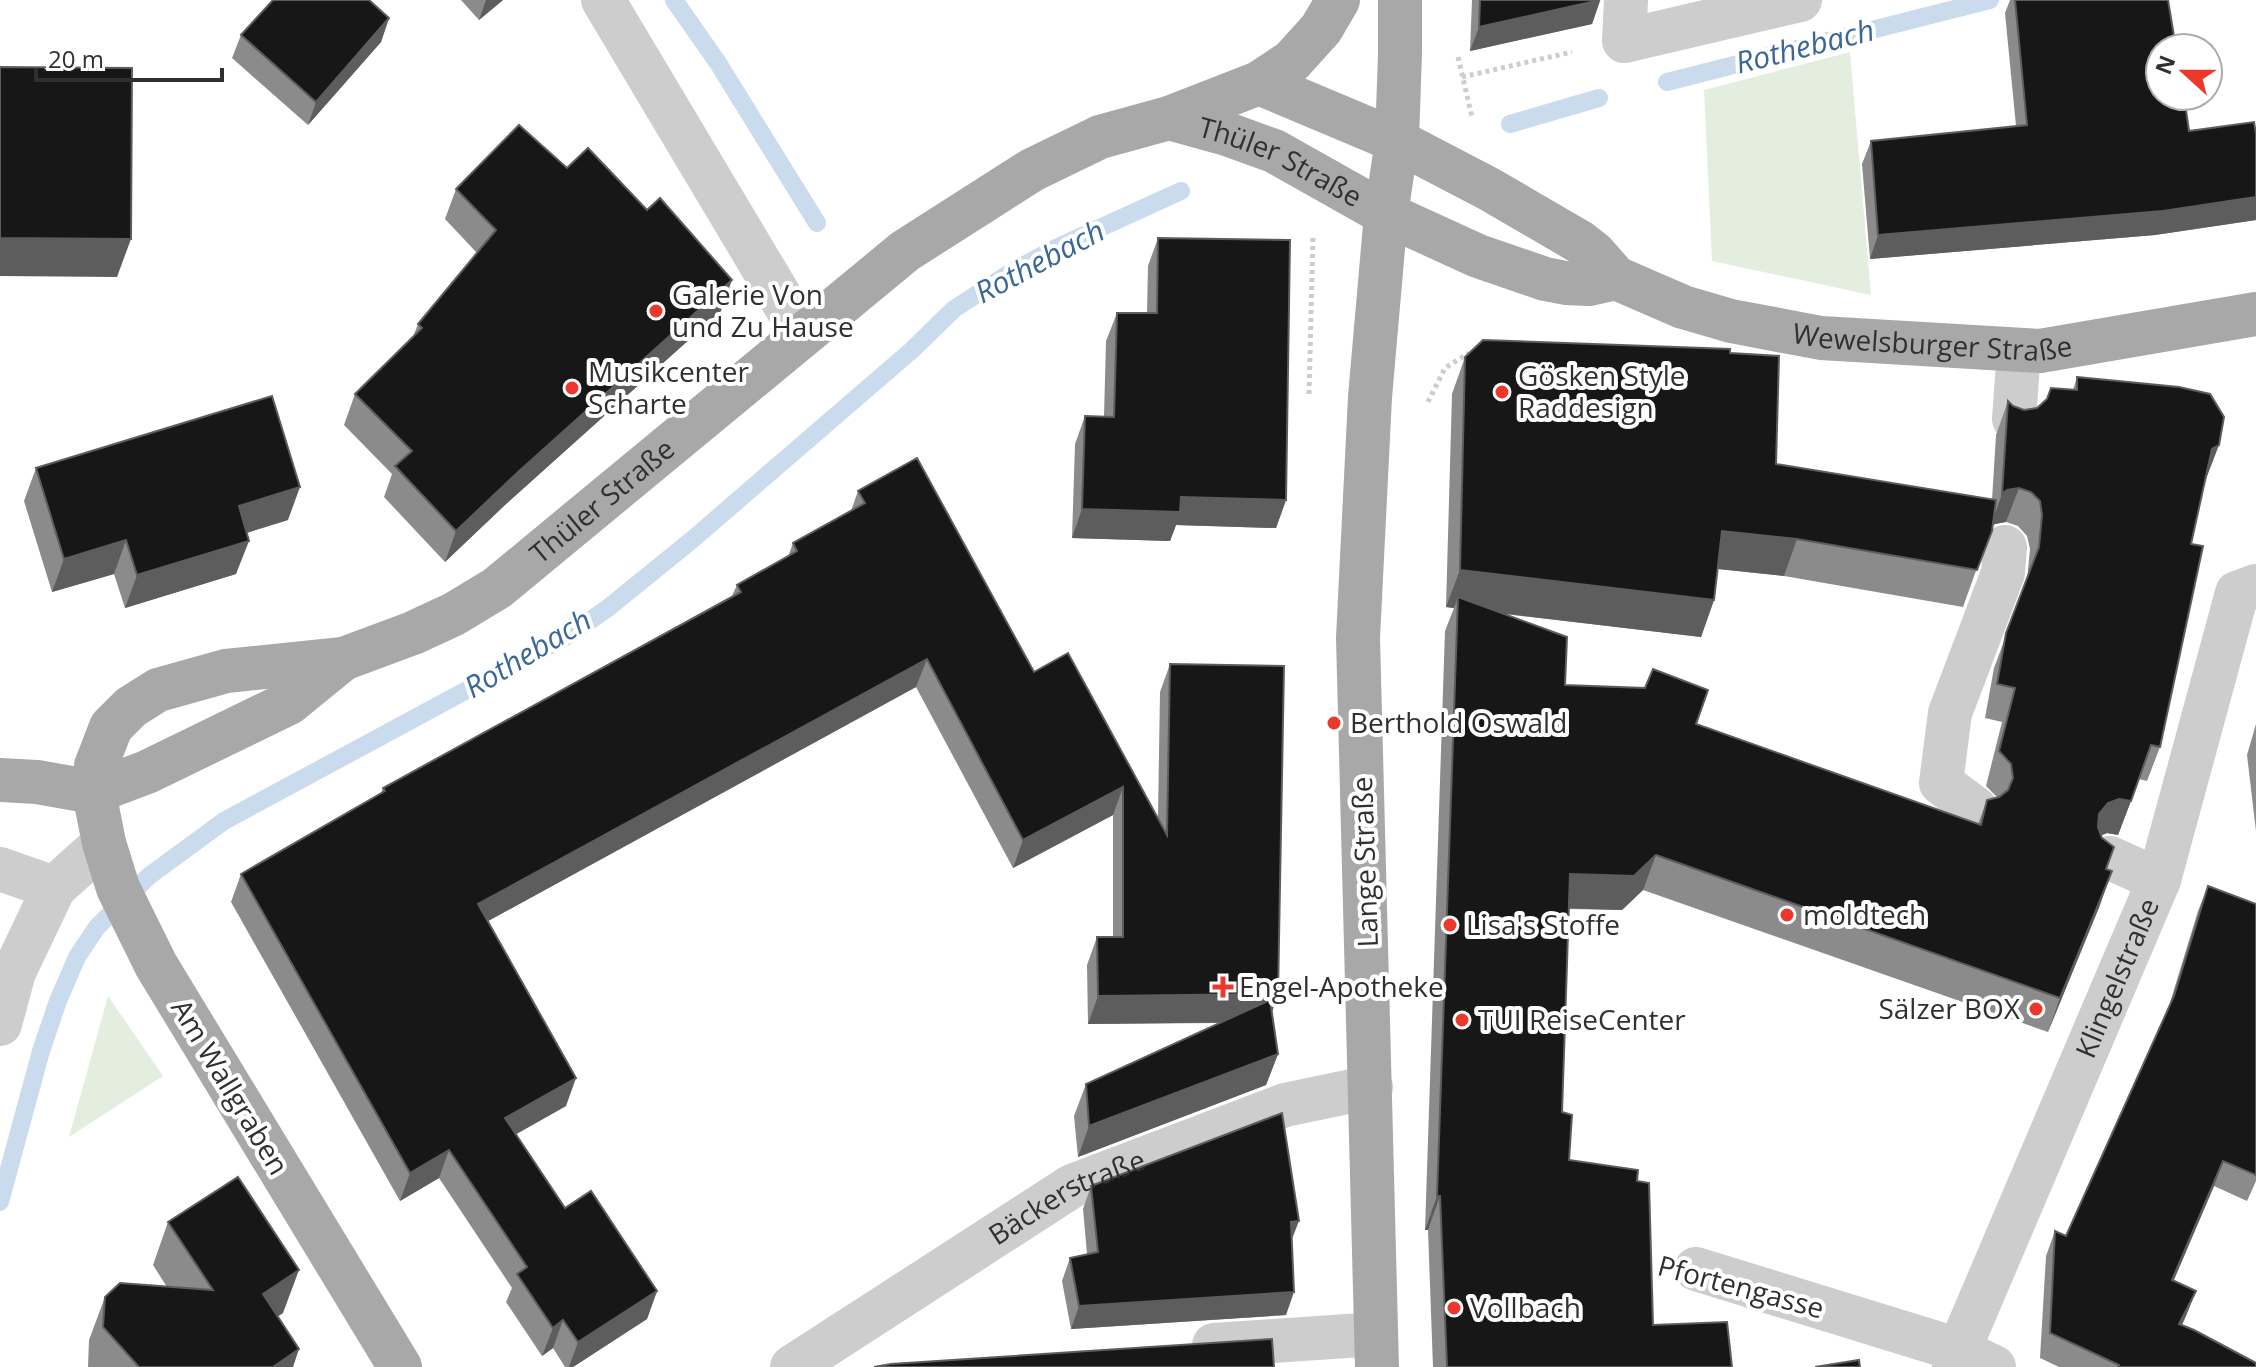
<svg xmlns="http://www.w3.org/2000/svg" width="2256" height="1367" viewBox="0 0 2256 1367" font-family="'Open Sans',sans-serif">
	<rect width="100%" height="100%" fill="#fff"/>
	<!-- green -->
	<g fill="#e4eede">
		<polygon points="1850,52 1871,295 1712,261 1704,90"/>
		<polygon points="108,996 163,1076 69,1137"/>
	</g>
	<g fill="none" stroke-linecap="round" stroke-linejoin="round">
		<!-- stream -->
		<g stroke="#cadbee" stroke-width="18">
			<polyline points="674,0 718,63 817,223"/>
			<polyline points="1667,82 1990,0"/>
			<polyline points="1510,124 1599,98"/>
			<polyline points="0,1202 41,1051 58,1001 77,957 97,927 149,876 224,821 569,635 608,608 693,539 912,350 954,309 1008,274 1056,248 1181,191"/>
		</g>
		<!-- path -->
		<g stroke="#cdcdcd" stroke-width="5" stroke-dasharray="4 4" stroke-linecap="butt">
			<polyline points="1458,57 1472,117"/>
			<polyline points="1462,77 1572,52"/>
			<polyline points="1309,394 1313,235"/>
			<polyline points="1428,402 1445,368 1469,353"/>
		</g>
		<!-- minor -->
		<g stroke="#cdcdcd" stroke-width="44">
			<polyline points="603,0 803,335"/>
			<polyline points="1626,0 1624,41 1800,0"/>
			<polyline points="2014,419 2019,350"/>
			<polyline points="1976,809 1941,783 1950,713 2003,573 2005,547"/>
			<polyline points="2110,858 2159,880"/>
			<polyline points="0,869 54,888"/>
			<polyline points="0,1024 14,972 54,888 104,843"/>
			<polyline points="1696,1269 1959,1350 1994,1367"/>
			<polyline points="1214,1345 1376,1334"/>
			<path id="s1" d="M792 1367 1072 1186 1285 1105 1371 1087"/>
			<path id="s2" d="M1954 1367 1959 1350 2159 880 2237 593 2256 586"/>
		</g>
		<!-- major -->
		<g stroke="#a8a8a8" stroke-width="44">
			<path id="s3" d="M1259 83 1397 141 1489 189 1580 242 1594 253 1616 278 1683 307 1731 321 1821 338 2040 351 2256 314"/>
			<path id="s4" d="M1169 118 1227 134 1274 151 1386 214 1478 256 1545 279 1566 283 1589 284 1616 278"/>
			<polyline points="0,780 37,782 94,792 147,772 289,703 343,659"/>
			<path id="s5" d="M400 1367 156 965 118 888 104 843 94 792 96 766 111 727 131 707 158 690 226 671 343 659 413 633 454 614 497 588 905 251 1032 170 1100 137 1169 118 1259 83 1292 61 1321 29 1338 0"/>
			<polyline points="1377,1367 1358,638 1370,397 1386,214 1397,141 1400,53 1400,0"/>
		</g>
	</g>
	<!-- wall -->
	<g fill="#8b8b8b" fill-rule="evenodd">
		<polygon points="461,0 503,0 479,20"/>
		<polygon points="1472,0 1600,0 1592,24 1470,51"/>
		<polygon points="2010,0 2168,0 2189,131 2256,134 2256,220 2155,235 1870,259 1862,164 1871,141 2016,126 2005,13"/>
		<polygon points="389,18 381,42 308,125 232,58 241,35"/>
		<polygon points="456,189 721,311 506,504 445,562 384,497 392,474 344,425 355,394 413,337 418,324 477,253 445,219"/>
		<polygon points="1158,238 1286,500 1276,528 1176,525 1170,541 1072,538 1075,444 1085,416 1104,416 1106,341 1117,313 1147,313 1148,266"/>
		<path d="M1730 353 1776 464 1992 500 1996 435 2008 401 2013 406 2024 410 2037 408 2073 390 2077 377 2206 479 2205 480 2191 544 2160 747 2147 781 2139 779 2118 835 2107 833 2101 836 2106 869 2100 905 2048 1032 1643 890 1622 910 1569 909 1562 1112 1569 1160 1637 1181 1653 1325 1732 1367H1433L1428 1230H1425L1445 631 1454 608 1446 607 1452 394 1465 357ZM2006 522 2018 526 2027 536 2030 549 2027 580 1994 668 1985 718 2002 722 1986 786 1998 798 1987 800 1978 824 1696 724 1565 685 1504 614 1701 637 1714 600 1718 569 1784 576 1963 607 1992 526 1995 524Z"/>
		<polygon points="36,468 288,520 246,533 236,574 125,608 114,574 52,592 24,501"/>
		<polygon points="858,491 1034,672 1158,817 1160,692 1170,664 1278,994 1272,1013 1278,1054 1266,1085 1078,1157 1074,1116 1086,1084 1221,1023 1088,1024 1087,965 1097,937 1113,937 1113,815 1013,868 916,687 488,921 566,1106 516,1134 565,1208 657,1291 647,1319 573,1367 565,1367 553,1348 542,1356 506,1302 512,1288 439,1178 400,1201 231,902 241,874 381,793 383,788 732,596 737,585 788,557 793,543 851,511"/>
		<polygon points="2256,724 2256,831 2247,755"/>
		<polygon points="2208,886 2256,904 2256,1181 2247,1201 2214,1186 2174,1280 2196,1291 2182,1325 2256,1367 2059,1367 2040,1358 2046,1256 2055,1231 2066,1236 2169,1006 2198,911"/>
		<polygon points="1091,1186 1292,1240 1286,1315 1071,1329 1062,1281 1070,1258 1087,1254 1083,1209"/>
		<polygon points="168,1222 283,1313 278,1316 293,1367 88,1367 89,1340 105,1297 167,1287 153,1265"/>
	</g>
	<!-- shaded-wall -->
	<g fill="#5d5d5d">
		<polygon points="486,0 503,0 479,20"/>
		<polygon points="1600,1 1592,24 1470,51 1479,27"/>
		<polygon points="389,18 381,42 308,125 316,102"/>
		<polygon points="2256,197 2256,220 2155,235 1870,259 1878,235"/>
		<polygon points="0,238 131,239 117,277 0,276"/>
		<polygon points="732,280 721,311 506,504 445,562 456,531 517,473"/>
		<polygon points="2219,445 2206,479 2199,484 2212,449"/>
		<polygon points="300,487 288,520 227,539 239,506"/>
		<polygon points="2019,488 2006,522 1995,524 1990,528 2002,494 2007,490"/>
		<polygon points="1181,497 1286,500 1276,528 1176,525 1170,541 1072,538 1082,509"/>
		<polygon points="1722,531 1797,539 1784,576 1709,568"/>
		<polygon points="126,540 114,574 52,592 64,559"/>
		<polygon points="249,541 236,574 125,608 137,575"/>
		<polygon points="1460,570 1714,600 1701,637 1457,608 1458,597 1454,608 1446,607"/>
		<polygon points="927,659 916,687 468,932 478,904"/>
		<polygon points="1123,787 1113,815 1013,868 1023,840"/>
		<polygon points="2119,799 2131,801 2118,835 2107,833 2096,837 2099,814 2108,803"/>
		<polygon points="1656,855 1643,890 1622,910 1557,908 1570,874"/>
		<polygon points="2112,871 2100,905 2048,1032 2060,998"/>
		<polygon points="1278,994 1268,1022 1088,1024 1098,996"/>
		<polygon points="1278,1054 1266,1085 1078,1157 1089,1126"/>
		<polygon points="576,1078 566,1106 495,1146 505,1118"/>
		<polygon points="449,1150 439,1178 400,1201 410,1173"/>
		<polygon points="2223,1161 2214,1186 2163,1305 2172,1280"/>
		<polygon points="1437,1196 1440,1196 1428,1230 1425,1230"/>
		<polygon points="1299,1221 1290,1244 1291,1222"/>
		<polygon points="299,1270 283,1313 247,1337 263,1294"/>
		<polygon points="657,1291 647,1319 573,1367 569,1367 578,1342"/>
		<polygon points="2196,1291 2186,1316 2170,1350 2179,1324"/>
		<polygon points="1294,1292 1286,1315 1071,1329 1079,1306"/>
		<polygon points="563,1320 553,1348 542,1356 553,1328"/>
		<polygon points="299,1349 293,1367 273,1367"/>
	</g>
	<!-- building -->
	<g fill="#171717" stroke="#5d5d5d" stroke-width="2">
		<polygon points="273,0 369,0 389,18 316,102 241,35"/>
		<polygon points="1480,0 1600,0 1479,27"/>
		<polygon points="2015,0 2168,0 2176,48 2160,48 2160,96 2184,96 2189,131 2254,122 2256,134 2256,197 2163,211 1878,235 1871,141 2027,125"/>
		<polygon points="0,67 132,68 131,239 0,238"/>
		<polygon points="519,125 567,168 588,148 647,210 660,198 732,280 517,473 456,531 395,466 412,451 355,394 422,328 418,324 496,230 456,189"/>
		<polygon points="1158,238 1290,240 1286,500 1181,497 1180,512 1082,509 1085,416 1114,417 1117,313 1157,313"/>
		<polygon points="1483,340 1730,349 1730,353 1779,356 1776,464 1996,500 1992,531 1977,570 1797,539 1722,531 1714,600 1460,570 1465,357"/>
		<polygon points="2077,377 2179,387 2210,394 2224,417 2219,445 2212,449 2191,544 2203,546 2160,747 2151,745 2131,801 2119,799 2108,803 2099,814 2098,827 2102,838 2114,847 2106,869 2112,871 2060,998 1656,855 1634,876 1570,874 1562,1112 1572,1115 1569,1160 1638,1170 1637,1181 1649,1183 1653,1325 1727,1322 1732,1367 1447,1367 1440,1196 1437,1196 1458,597 1567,637 1565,685 1645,688 1653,669 1708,690 1696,724 1981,825 1987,800 1999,797 2008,790 2013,778 2011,764 1999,751 2015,688 1997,684 2006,633 2039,547 2042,515 2040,501 2031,492 2019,488 2007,490 2002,494 2008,401 2013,406 2024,410 2037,408 2047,399 2051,388 2077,390"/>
		<polygon points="272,396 300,487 239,506 249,541 137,575 126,540 64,559 36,468"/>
		<polygon points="917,458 1034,672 1068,653 1167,835 1170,664 1284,666 1278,994 1098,996 1097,937 1123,937 1123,787 1023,840 927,659 478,904 576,1078 505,1118 565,1208 591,1191 657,1291 578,1342 563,1320 553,1328 517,1274 527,1267 449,1150 410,1173 241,874 385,791 383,788 741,592 737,585 797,551 793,543 865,503 858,491"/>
		<polygon points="2208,886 2256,904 2256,1175 2223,1161 2172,1280 2196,1291 2179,1324 2194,1330 2256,1363 2256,1367 2118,1367 2119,1365 2050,1333 2055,1231 2066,1236 2174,996"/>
		<polygon points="1270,1000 1278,1054 1089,1126 1086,1084"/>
		<polygon points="1282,1113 1299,1221 1291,1222 1294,1292 1079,1306 1070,1258 1098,1252 1091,1186"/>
		<polygon points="238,1177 299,1270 263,1294 299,1349 273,1367 139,1367 103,1327 105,1297 120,1283 213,1290 168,1222"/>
		<polygon points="1272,1339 1274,1367 874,1367 891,1364"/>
		<polygon points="1859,1360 1860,1367 1815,1367"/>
	</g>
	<!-- markers -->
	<g fill="#ec372d" stroke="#fff" stroke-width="3">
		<circle cx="656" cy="311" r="8"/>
		<circle cx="572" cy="388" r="8"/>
		<circle cx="1502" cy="392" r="8"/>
		<circle cx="1334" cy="723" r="8"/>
		<circle cx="1787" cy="915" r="8"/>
		<circle cx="1450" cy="925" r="8"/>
		<path d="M1219 975h8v8h8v8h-8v8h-8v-8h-8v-8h8z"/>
		<circle cx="2036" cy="1009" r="8"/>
		<circle cx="1462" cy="1020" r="8"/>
		<circle cx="1454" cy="1308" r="8"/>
	</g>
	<g text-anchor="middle" stroke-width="8" stroke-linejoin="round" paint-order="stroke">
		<!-- street labels -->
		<g font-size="28" fill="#303030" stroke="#fff">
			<text dy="10" stroke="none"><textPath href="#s4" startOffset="120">Thüler Straße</textPath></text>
			<text dy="10" stroke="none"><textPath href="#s3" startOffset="736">Wewelsburger Straße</textPath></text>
			<text dy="10" stroke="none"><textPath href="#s5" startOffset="1278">Thüler Straße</textPath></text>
			<text transform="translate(1365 862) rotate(-92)" y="10">Lange Straße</text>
			<text dy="10" stroke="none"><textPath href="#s2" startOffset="422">Klingelstraße</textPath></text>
			<text transform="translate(230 1087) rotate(59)" y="10">Am Wallgraben</text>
			<text dy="10" stroke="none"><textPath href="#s1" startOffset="324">Bäckerstraße</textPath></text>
			<text transform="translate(1741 1287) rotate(15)" y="10">Pfortengasse</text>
		</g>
		<!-- poi labels -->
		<g font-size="28" fill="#303030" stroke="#fff" text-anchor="start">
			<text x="672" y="305">Galerie Von<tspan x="672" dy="32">und Zu Hause</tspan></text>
			<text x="588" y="382">Musikcenter<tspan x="588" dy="32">Scharte</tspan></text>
			<text x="1518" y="386">Gösken Style<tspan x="1518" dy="32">Raddesign</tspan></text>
			<text x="1350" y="733">Berthold Oswald</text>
			<text x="1803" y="925">moldtech</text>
			<text x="1466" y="935">Lisa's Stoffe</text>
			<text x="1239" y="997">Engel-Apotheke</text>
			<text x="2020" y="1019" text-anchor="end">Sälzer BOX</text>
			<text x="1478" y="1030">TUI ReiseCenter</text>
			<text x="1470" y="1318">Vollbach</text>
		</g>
		<!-- water labels -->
		<g font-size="30" font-style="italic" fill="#3a6797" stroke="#fff">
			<text transform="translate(1805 47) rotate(-14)" y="10">Rothebach</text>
			<text transform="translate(1040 262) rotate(-28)" y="10">Rothebach</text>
			<text transform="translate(528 654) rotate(-31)" y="10">Rothebach</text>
		</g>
	</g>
	<!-- north arrow -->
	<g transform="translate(2184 72) rotate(291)"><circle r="38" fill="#ffffff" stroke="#acacac" stroke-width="2"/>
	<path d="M0-6L14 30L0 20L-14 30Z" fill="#ec372d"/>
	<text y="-12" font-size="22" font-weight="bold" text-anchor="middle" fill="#303030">N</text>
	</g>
	<!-- scale -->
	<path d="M36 68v12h186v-12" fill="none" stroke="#303030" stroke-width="4"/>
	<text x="48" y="68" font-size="24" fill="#303030" stroke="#ffffff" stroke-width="6" paint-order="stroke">20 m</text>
</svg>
